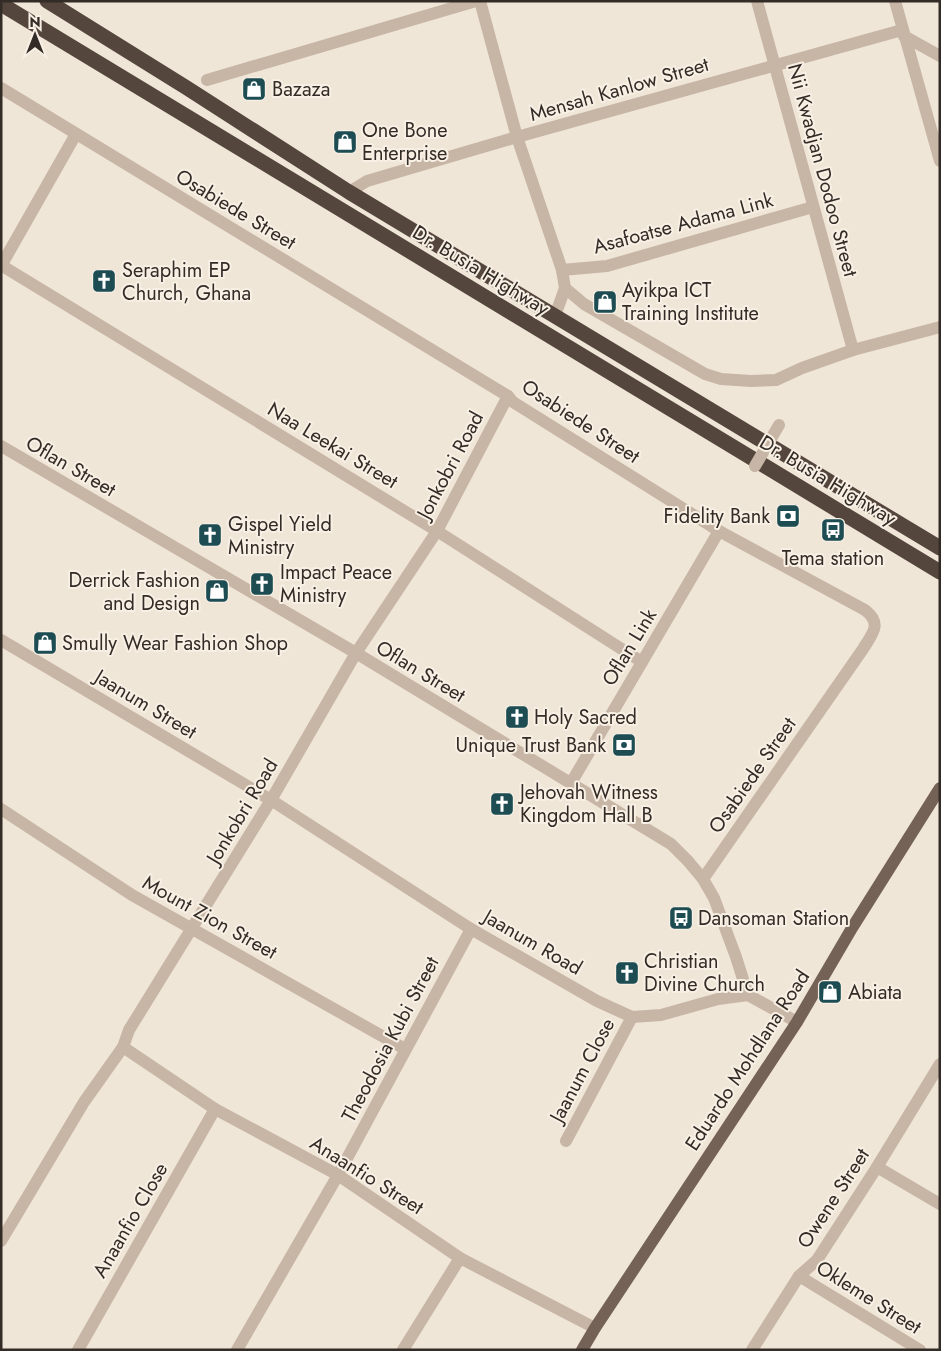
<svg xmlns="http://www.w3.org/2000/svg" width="941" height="1351" viewBox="0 0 941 1351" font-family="Jost,sans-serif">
	<rect width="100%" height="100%" fill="#f0e6d8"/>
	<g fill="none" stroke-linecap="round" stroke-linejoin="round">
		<!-- minor -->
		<g stroke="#c7b6a5" stroke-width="12">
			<polyline points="480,1 517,137 562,270 565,288 555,316"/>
			<polyline points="757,1 853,350"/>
			<polyline points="895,1 940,161"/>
			<polyline points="904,36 940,56"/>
			<polyline points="207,80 476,1"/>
			<path d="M1 88 508 396 513 402 719 531 865 610C883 624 872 634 863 649L703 879"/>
			<polyline points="349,192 367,181 517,137 902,30"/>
			<polyline points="1,265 437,531 642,662"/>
			<polyline points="1,266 76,134"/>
			<polyline points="562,270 607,266 813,207"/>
			<polyline points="565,288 584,304 705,374 721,379 751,381 776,380 802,368 853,350 940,327"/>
			<polyline points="1,446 356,653 671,844 688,861 703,879 714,898 736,957 748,995"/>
			<polyline points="1,640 271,800 471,929 597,1001 632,1017 661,1015 718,999 748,995 797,1022"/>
			<polyline points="571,783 719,531"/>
			<polyline points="1,809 132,895 405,1049"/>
			<polyline points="123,1047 215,1109 338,1175 460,1258 595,1328"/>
			<polyline points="566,1141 632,1017"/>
			<polyline points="877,1167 940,1204"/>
			<polyline points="1,1241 84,1102 123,1047 129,1030 271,800 356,653 437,531 508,396"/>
			<polyline points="799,1276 920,1350"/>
			<polyline points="78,1350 215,1109"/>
			<polyline points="237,1350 338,1175 471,929"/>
			<polyline points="403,1350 460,1258"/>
			<polyline points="752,1350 799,1276 817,1260 877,1167 940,1064"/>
		</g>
		<!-- major -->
		<polyline stroke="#756257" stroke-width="12" points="582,1350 595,1328 797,1022 852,928 940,788"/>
		<!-- highway -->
		<g stroke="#54453d" stroke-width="15">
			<polyline points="47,1 187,88 349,192 940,548"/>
			<polyline points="1,4 940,572"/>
		</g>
		<!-- minor-bridge -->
		<polyline stroke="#c7b6a5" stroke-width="12" points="755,466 779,425"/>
	</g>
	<!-- icons -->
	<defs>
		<symbol id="shop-square" viewBox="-11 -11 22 22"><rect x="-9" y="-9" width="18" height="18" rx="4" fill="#1d4d53" stroke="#f8f0e4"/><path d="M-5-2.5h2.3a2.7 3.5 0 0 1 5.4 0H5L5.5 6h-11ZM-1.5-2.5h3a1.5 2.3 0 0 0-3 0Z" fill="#fff"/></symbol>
		<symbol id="church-square" viewBox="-11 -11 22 22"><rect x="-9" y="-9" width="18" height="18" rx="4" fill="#1d4d53" stroke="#f8f0e4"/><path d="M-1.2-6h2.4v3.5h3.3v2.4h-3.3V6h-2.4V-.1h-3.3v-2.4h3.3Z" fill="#fff"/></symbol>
		<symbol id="bank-square" viewBox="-11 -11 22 22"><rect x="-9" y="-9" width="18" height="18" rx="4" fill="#1d4d53" stroke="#f8f0e4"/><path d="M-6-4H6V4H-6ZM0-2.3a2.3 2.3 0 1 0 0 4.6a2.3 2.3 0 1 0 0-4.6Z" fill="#fff"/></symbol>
		<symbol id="bus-square" viewBox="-11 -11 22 22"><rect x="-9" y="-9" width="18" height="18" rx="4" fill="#1d4d53" stroke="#f8f0e4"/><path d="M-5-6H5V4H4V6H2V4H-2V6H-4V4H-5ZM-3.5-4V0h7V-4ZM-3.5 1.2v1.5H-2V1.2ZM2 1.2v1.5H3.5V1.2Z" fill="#fff"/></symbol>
	</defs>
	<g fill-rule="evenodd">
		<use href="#shop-square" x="240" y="75" width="28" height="28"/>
		<use href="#shop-square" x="331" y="128" width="28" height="28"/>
		<use href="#church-square" x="90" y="267" width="28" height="28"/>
		<use href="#shop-square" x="591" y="288" width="28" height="28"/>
		<use href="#bank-square" x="774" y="502" width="28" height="28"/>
		<use href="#bus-square" x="819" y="516" width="28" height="28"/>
		<use href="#church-square" x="196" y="521" width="28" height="28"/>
		<use href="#church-square" x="248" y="570" width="28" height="28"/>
		<use href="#shop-square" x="203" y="577" width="28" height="28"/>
		<use href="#shop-square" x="31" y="629" width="28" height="28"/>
		<use href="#church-square" x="503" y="703" width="28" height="28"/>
		<use href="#bank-square" x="610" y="731" width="28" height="28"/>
		<use href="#church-square" x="488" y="790" width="28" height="28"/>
		<use href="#bus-square" x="667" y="904" width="28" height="28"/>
		<use href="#church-square" x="613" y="959" width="28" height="28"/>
		<use href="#shop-square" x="816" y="978" width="28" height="28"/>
	</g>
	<g text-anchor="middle" stroke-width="4" stroke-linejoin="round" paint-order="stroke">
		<!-- poi labels -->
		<g font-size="20" fill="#332b26" stroke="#f8f0e4" text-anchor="start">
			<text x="272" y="96">Bazaza</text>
			<text x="362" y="137">One Bone<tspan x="362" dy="23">Enterprise</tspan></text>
			<text x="122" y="277">Seraphim EP<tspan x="122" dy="23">Church, Ghana</tspan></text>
			<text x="622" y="297">Ayikpa ICT<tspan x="622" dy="23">Training Institute</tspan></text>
			<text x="770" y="523" text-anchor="end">Fidelity Bank</text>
			<text x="228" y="531">Gispel Yield<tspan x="228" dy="23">Ministry</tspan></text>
			<text x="833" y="565" text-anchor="middle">Tema station</text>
			<text x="280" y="579">Impact Peace<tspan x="280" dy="23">Ministry</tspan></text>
			<text x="200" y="587" text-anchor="end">Derrick Fashion<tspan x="200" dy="23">and Design</tspan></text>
			<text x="62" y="650">Smully Wear Fashion Shop</text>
			<text x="534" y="724">Holy Sacred</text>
			<text x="606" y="752" text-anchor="end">Unique Trust Bank</text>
			<text x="520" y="799">Jehovah Witness<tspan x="520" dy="23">Kingdom Hall B</tspan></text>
			<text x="698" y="925">Dansoman Station</text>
			<text x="644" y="968">Christian<tspan x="644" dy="23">Divine Church</tspan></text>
			<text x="848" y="999">Abiata</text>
		</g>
		<!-- street labels -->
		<g font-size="20" fill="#332b26" stroke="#f8f0e4">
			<text transform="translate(619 89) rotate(-16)" y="7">Mensah Kanlow Street</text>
			<text transform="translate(823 170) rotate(75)" y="7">Nii Kwadjan Dodoo Street</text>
			<text transform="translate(236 209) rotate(31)" y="7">Osabiede Street</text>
			<text transform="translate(683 223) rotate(-15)" y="7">Asafoatse Adama Link</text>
			<text transform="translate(481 270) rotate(31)" y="7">Dr. Busia Highway</text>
			<text transform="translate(581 421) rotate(33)" y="7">Osabiede Street</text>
			<text transform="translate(333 445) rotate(31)" y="7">Naa Leekai Street</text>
			<text transform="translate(450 465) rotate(-62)" y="7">Jonkobri Road</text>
			<text transform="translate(71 466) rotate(30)" y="7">Oflan Street</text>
			<text transform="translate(828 480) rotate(31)" y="7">Dr. Busia Highway</text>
			<text transform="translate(629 647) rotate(-59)" y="7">Oflan Link</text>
			<text transform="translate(421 671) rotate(31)" y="7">Oflan Street</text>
			<text transform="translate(146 704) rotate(31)" y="7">Jaanum Street</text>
			<text transform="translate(752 775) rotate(-55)" y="7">Osabiede Street</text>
			<text transform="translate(242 811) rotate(-59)" y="7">Jonkobri Road</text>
			<text transform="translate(210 917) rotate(29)" y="7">Mount Zion Street</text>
			<text transform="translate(533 942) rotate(30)" y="7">Jaanum Road</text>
			<text transform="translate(390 1039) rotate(-62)" y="7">Theodosia Kubi Street</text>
			<text transform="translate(747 1060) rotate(-57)" y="7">Eduardo Mohdlana Road</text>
			<text transform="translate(582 1070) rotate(-62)" y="7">Jaanum Close</text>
			<text transform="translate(367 1175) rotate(32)" y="7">Anaanfio Street</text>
			<text transform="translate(833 1198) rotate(-57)" y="7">Owene Street</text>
			<text transform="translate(130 1220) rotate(-60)" y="7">Anaanfio Close</text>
			<text transform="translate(869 1297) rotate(32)" y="7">Okleme Street</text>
		</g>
	</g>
	<!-- border -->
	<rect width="941" height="1351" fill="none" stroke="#332b26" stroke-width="5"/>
	<!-- north arrow -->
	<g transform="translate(35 35)" stroke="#f8f0e4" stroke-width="4" paint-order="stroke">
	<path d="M0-4L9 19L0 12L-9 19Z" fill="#332b26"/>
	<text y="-8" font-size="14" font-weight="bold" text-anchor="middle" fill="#332b26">N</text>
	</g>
</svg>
